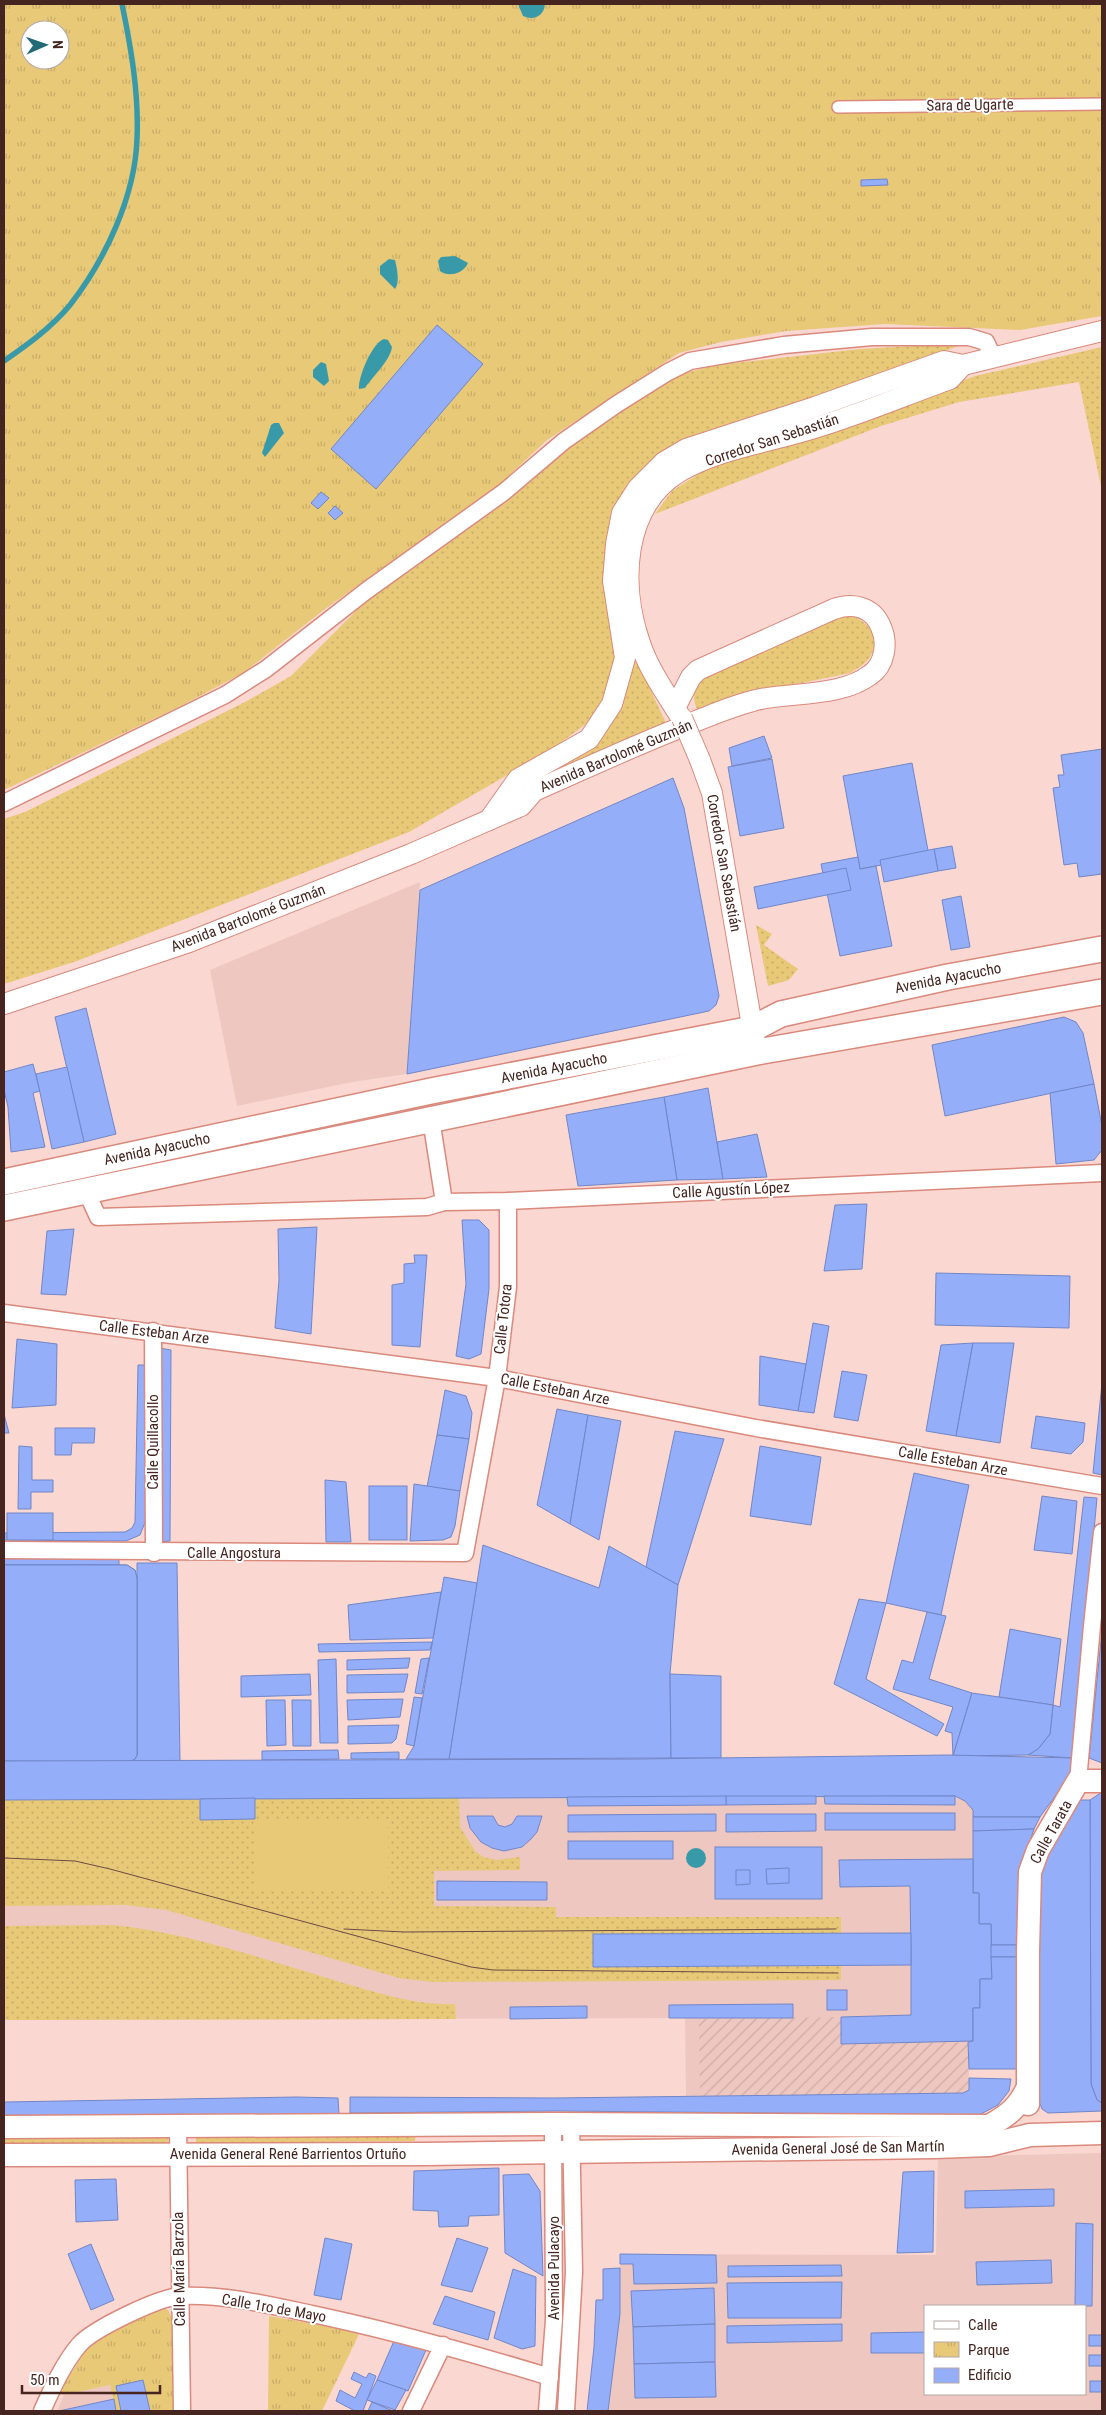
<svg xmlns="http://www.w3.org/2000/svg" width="1106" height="2415" viewBox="0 0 1106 2415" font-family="'Roboto Condensed',sans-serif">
	<defs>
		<pattern id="industrial-furrows" width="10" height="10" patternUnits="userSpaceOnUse" patternTransform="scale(1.25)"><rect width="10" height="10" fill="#eec7c1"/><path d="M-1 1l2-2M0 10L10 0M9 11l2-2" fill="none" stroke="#cdaba6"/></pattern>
		<pattern id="grass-dots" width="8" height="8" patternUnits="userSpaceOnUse" patternTransform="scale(1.25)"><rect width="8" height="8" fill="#e8c977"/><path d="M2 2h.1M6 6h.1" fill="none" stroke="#c8ac67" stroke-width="1.8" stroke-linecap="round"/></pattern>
		<pattern id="park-tufts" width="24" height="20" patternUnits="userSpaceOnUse" patternTransform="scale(1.25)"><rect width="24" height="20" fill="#e8c977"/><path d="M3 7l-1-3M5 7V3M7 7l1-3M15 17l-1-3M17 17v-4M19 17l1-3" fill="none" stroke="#c8ac67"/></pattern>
	</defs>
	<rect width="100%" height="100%" fill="#fbd7d1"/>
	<!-- built -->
	<g fill="#eec7c1" fill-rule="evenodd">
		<polygon points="420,882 407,1074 352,1082 237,1106 210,970"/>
		<polygon points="955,1796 965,1801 973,1810 973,2041 968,2043 969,2090 963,2093 686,2096 685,2018 4,2020 4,1800"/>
		<path d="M1102 2153V2411H587L594 2347 596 2300 603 2299V2269L620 2268V2254L936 2255 938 2157ZM925 2306H1085V2394H925Z"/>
		<polygon points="110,2385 116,2411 57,2411 64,2395"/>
	</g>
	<!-- industrial -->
	<polygon fill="url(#industrial-furrows)" points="841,2017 842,2044 968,2042 969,2090 963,2093 700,2097 699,2019"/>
	<!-- grass -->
	<g fill="url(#grass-dots)">
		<polygon points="934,345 961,345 820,398 762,413 696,437 663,456 616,627 615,667 606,699 586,724 552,749 409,832 77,961 4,984 4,819 25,812 245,702 291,676 362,605 509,500 590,431 677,375 716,365 860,349"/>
		<polygon points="1102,347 1102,491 1079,382 959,402 881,426 655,514 672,491 700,473 752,452 792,444 975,376"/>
		<path d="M850 615C866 620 882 636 871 655 867 663 858 668 850 673L758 692 698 711C691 698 694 691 701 678L835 617Z"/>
		<polygon points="634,655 667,725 532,779 595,745"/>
		<polygon points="756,925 772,934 764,945 798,969 789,980 768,986"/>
		<polygon points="459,1797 460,1827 475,1851 483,1857 497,1860 520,1857 520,1870 434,1871 434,1906 556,1907 556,1917 841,1917 841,1933 593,1934 593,1967 841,1966 841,1980 432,1982 399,1978 166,1910 125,1905 4,1906 4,1800 200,1799 200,1820 255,1819 255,1798"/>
		<path d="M113 1925C190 1933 263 1959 337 1981 376 1992 415 2006 455 2004L456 2019 4 2020V1926Z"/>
		<polygon points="416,2134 415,2141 196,2143 196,2136"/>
		<polygon points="168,2137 168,2144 4,2145 4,2138"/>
	</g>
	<!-- park -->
	<g fill="url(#park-tufts)" fill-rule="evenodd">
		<path d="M4 4H1102V316L1020 330 885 324 786 331 721 342 679 353 547 440 502 482 325 609 243 673 181 706 4 790ZM30 30H60V60H30Z"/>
		<polygon points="161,2307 168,2310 172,2318 174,2411 116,2411 110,2385 64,2395 59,2393 85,2351 105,2336"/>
		<polygon points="269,2316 360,2332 322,2411 268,2411"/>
	</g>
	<!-- pitch -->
	<rect fill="#e8c977" x="255" y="1819" width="133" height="72"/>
	<!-- water -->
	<g fill="#389aa9">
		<path d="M518 4H545C544 16 534 21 523 16Z"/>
		<path d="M455 256 468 263C464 273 449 278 440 271L438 261 441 257Z"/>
		<path d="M389 259 395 260C397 268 400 283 395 289L380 274V266Z"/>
		<path d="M384 339 388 340 392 347C390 361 373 376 365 388L359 389C358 377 372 343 384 339Z"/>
		<polygon points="321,362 326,364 329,381 324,386 313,377 313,370"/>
		<polygon points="274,423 279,423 284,433 265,457 262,453 271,425"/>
		<circle cx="696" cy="1858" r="10"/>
	</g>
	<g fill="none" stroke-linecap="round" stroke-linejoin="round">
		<!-- stream -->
		<path stroke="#389aa9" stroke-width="5.5" d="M4 361C27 345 51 328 70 305 105 260 135 197 137 139 139 93 131 48 122 4"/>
	</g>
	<!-- building -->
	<g fill="#94aefa" stroke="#7186c7">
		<polygon points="887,179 888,185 861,186 861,180"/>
		<polygon points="437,325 483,364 376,489 331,449"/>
		<polygon points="321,492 329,498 318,509 311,503"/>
		<polygon points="335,506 343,513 335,520 328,513"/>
		<polygon points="764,736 772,758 732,766 729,748"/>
		<polygon points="1102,749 1102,874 1079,877 1077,863 1064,865 1053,788 1060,787 1058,775 1064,775 1061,755"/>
		<polygon points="772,759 784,828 740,836 728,767"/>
		<polygon points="912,763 929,856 860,869 843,776"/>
		<polygon points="673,778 684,808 719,996 716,1005 709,1011 407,1074 420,890"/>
		<polygon points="952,846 956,868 938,871 934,849"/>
		<polygon points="934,849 938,871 884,882 880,860"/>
		<polygon points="858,857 860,869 876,866 892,946 840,956 821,864"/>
		<polygon points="846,868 851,890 758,909 754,887"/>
		<polygon points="961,896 970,947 951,950 942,900"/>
		<polygon points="86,1008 116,1134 84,1142 55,1017"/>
		<polygon points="1064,1017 1076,1022 1083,1033 1094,1084 945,1116 932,1045"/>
		<polygon points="33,1064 40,1091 33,1093 45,1147 11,1152 8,1107 4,1090 4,1072"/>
		<polygon points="67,1067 84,1142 52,1149 36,1074"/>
		<polygon points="1094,1084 1102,1126 1102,1150 1094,1160 1056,1164 1050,1093"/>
		<polygon points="708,1088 723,1179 677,1180 664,1097"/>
		<polygon points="664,1097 677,1180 578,1186 566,1115"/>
		<polygon points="757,1134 767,1177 723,1179 717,1142"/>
		<polygon points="867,1204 862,1269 824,1271 835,1205"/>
		<polygon points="462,1220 479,1220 489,1230 489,1289 481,1354 469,1359 456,1356 466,1284"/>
		<polygon points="317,1227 311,1334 275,1328 279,1280 278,1229"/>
		<polygon points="74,1229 66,1295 41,1294 47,1231"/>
		<polygon points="414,1255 427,1255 420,1347 392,1345 392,1285 404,1283 404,1264 415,1263"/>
		<polygon points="936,1273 1070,1276 1069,1328 935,1325"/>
		<polygon points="813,1323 829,1326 814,1413 798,1411"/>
		<polygon points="17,1339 57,1344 56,1405 12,1408"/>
		<polygon points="973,1343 956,1436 926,1431 941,1345"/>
		<polygon points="973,1343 1014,1343 1000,1443 956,1436"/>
		<polygon points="159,1348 171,1350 170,1541 158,1542"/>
		<polygon points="760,1356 806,1364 798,1411 759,1405"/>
		<polygon points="138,1365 146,1365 146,1520 140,1535 126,1541 4,1540 4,1533 125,1532 132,1528 135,1522"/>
		<polygon points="842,1371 867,1375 858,1421 834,1417"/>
		<polygon points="1102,1383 1102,1475 1093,1473"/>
		<polygon points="445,1390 466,1396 472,1413 469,1439 437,1435"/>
		<polygon points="557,1409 588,1415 570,1524 537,1505"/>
		<polygon points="4,1412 5,1418 9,1433 4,1433"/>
		<polygon points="588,1415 621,1421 599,1540 570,1524"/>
		<polygon points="1036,1416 1085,1423 1083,1442 1071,1454 1031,1448"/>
		<polygon points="55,1428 95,1428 94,1443 72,1443 71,1455 55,1455"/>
		<polygon points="675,1431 724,1439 678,1585 646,1567"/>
		<polygon points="437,1435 469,1439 460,1491 427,1487"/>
		<polygon points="19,1446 32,1447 32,1480 53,1480 53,1492 31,1492 31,1509 18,1509"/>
		<polygon points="760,1446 821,1457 811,1525 750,1516"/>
		<polygon points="914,1473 969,1485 941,1615 886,1603"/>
		<polygon points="325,1480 346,1482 351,1542 326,1542"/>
		<polygon points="414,1484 460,1491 455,1526 451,1537 443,1540 410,1541"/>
		<rect x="369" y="1486" width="38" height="54"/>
		<polygon points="1042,1496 1077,1501 1072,1554 1034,1550"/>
		<polygon points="1084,1497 1097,1498 1073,1758 1028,1755 1038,1749 1050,1734 1053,1705 1060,1707"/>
		<rect x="7" y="1513" width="46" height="27"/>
		<polygon points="483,1545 599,1588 609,1546 678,1585 670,1674 671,1758 449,1759"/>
		<rect x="4" y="1557" width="115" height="8"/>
		<polygon points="137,1563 177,1563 180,1761 129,1762 137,1755"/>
		<polygon points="4,1565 127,1565 135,1570 137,1578 137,1755 135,1759 129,1762 4,1761"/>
		<polygon points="4,1565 127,1565 135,1570 137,1578 137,1755 135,1759 129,1762 4,1761"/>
		<polygon points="444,1577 477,1583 449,1759 406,1759 414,1746"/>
		<polygon points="441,1592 433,1638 350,1640 348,1605"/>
		<polygon points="859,1599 886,1603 866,1679 944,1724 937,1736 834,1684"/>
		<polygon points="927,1612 946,1616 929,1679 972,1693 953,1756 952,1733 945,1731 953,1707 893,1689 902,1660 913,1663"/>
		<polygon points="1010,1629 1061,1639 1053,1705 999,1697"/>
		<polygon points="1102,1631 1102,1763 1089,1758"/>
		<polygon points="432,1642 430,1650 319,1652 318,1644"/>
		<polygon points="410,1658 408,1668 347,1670 347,1660"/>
		<polygon points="429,1658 422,1694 415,1693 421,1659"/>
		<polygon points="336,1659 338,1743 320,1743 318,1660"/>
		<polygon points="310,1674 311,1695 241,1697 241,1676"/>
		<polygon points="408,1674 404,1692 347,1693 347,1675"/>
		<polygon points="670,1674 721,1676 721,1758 671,1758"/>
		<polygon points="972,1693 1053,1705 1050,1734 1038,1749 1028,1755 953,1756"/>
		<polygon points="414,1697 422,1698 414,1746 406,1744"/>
		<polygon points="403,1699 400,1717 348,1720 347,1700"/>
		<polygon points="266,1700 285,1700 286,1745 267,1746"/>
		<polygon points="292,1700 311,1700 311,1746 293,1746"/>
		<polygon points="399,1725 396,1739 392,1743 348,1744 348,1726"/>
		<polygon points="338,1750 339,1759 262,1760 262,1751"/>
		<polygon points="399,1752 399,1759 351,1759 351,1753"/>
		<polygon points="948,1755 1073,1758 1071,1774 1040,1817 973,1817 973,1810 965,1801 955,1796 4,1800 4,1761 636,1759"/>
		<polygon points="1102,1792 1102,2103 1097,2100 1091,2084 1090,1800"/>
		<polygon points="726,1796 816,1796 816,1804 726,1805"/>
		<polygon points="726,1796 726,1805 568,1806 567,1797"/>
		<polygon points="824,1796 955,1796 955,1805 825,1804"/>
		<polygon points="255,1798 255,1819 200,1820 200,1799"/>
		<polygon points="1077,1800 1090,1800 1091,2084 1097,2100 1102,2103 1102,2111 1048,2113 1042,2109 1036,2093 1035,1890 1042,1865"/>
		<rect x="825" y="1813" width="130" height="17"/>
		<polygon points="716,1814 716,1831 568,1832 568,1815"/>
		<polygon points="726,1814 816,1814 816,1831 726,1832"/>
		<polygon points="467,1816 493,1816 498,1825 505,1827 512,1824 517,1816 542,1816 537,1832 531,1839 522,1847 504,1851 492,1848 481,1842 470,1828"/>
		<polygon points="973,1817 1040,1817 1034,1829 973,1831"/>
		<polygon points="1034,1829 1019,1875 1018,1945 991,1945 991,1924 979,1924 979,1893 973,1893 973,1831"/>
		<rect x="568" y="1841" width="105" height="18"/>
		<rect x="715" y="1847" width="107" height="52"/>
		<polygon points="973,1859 973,1893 979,1893 979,1924 991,1924 992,1979 980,1979 980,2008 973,2008 973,2041 841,2044 841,2017 911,2015 911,1958 910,1886 840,1887 839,1860"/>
		<polygon points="789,1868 789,1883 767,1884 766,1869"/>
		<polygon points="736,1870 750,1870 750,1884 736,1885"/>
		<polygon points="437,1881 547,1882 547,1900 437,1900"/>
		<polygon points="911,1933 911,1965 593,1967 593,1934"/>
		<rect x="991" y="1945" width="27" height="12"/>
		<polygon points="991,1957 1018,1957 1018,2069 969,2069 968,2042 973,2041 973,2008 980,2008 980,1979 992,1979"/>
		<rect x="827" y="1990" width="20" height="20"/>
		<polygon points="793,2004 793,2018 669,2018 669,2005"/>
		<polygon points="587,2006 587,2018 510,2019 510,2007"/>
		<polygon points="969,2078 1011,2079 1009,2091 998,2105 979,2115 558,2111 350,2113 350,2097 554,2098 963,2093 969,2090"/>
		<polygon points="297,2097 338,2098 339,2114 4,2119 4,2102"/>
		<polygon points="499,2168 499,2215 469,2216 468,2226 439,2227 438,2211 413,2210 414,2171"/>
		<polygon points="934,2171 933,2252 897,2253 903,2172"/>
		<polygon points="529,2174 540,2191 543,2276 505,2253 503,2175"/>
		<polygon points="116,2179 118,2220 76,2222 75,2180"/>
		<polygon points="1054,2189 1054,2206 965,2208 965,2191"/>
		<polygon points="1076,2223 1093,2224 1092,2306 1075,2306"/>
		<polygon points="325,2238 352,2244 341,2300 314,2295"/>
		<polygon points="457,2238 488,2248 472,2292 441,2285"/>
		<polygon points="91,2244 114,2300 91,2310 68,2254"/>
		<polygon points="620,2254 716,2255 717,2283 634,2284 633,2264 620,2264"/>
		<polygon points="1051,2260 1052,2283 977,2285 976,2262"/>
		<polygon points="841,2265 842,2276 728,2277 728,2266"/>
		<polygon points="620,2268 620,2314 608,2411 587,2411 594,2347 596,2300 603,2300 603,2269"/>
		<polygon points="513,2269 536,2277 535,2346 522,2349 494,2338"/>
		<polygon points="842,2282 841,2318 728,2318 727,2283"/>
		<polygon points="714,2288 715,2324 633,2327 631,2291"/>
		<polygon points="445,2296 495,2312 488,2340 433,2324"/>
		<polygon points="715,2324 715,2362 634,2364 633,2327"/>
		<polygon points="842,2324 842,2341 727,2343 727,2326"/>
		<polygon points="925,2332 925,2353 871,2353 871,2333"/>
		<polygon points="397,2334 426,2350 408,2391 377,2380"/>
		<rect x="1089" y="2335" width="13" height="11"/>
		<rect x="1089" y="2355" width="13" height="11"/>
		<polygon points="715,2362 716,2397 635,2398 634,2364"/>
		<polygon points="354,2372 366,2378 369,2373 376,2376 363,2411 355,2411 336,2401 340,2390 355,2398 362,2384 351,2379"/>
		<polygon points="143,2380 150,2411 121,2411 116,2386"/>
		<polygon points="377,2380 406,2390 395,2410 367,2400"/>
		<rect x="1090" y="2381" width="12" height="11"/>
		<polygon points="114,2399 116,2411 59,2411"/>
		<polygon points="372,2402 393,2411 368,2411"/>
	</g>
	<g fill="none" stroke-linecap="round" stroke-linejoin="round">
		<defs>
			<polyline id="pedestrian" points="838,107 1102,104"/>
			<g id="minor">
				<polyline points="4,803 225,695 266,669 366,591 504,492 564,441 617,404 668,372 690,361 784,345 872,337 969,337 986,342 993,357"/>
				<polyline points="431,1119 444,1202"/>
				<polyline points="86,1191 98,1217 427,1207 444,1202 508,1201 1102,1173"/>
				<polyline points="4,1313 497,1378 756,1428 1102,1486"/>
				<polyline points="153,1331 154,1553"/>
				<polyline points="4,1550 465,1553 497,1378 508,1287 508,1201"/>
				<polyline points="1078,1781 1092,1626 1102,1532"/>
				<polyline points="178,2126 182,2411"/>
				<path d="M42 2411C52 2389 63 2364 79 2345 93 2329 159 2297 181 2296 224 2294 269 2305 312 2314 393 2331 471 2353 550 2377"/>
				<polyline points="411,2411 443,2345"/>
				<polyline points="547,2411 554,2320 553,2124"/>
				<polyline points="566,2411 574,2272 571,2124"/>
			</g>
			<g id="tertiary">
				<path d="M680 716C666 694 648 668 640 643 620 586 622 507 679 472 718 449 765 443 808 430 856 416 903 396 950 379L963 365"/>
				<polyline points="700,760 712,793 755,1043"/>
				<polyline points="489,820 518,779 589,739 612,704 625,658 613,581 616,544 622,513 638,488 664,462 686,449 815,407 944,361 963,365 1102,331"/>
				<path d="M4 1004 189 942 411 854 521 806 534 791C582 770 629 748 677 729 703 718 729 707 756 700 791 692 841 697 870 675 885 665 888 643 881 627 873 607 853 602 834 609L698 670 691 677 675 708"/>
			</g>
			<g id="secondary">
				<polyline points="1028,2104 1028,1951 1030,1872 1038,1850 1078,1781 1102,1781"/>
				<path d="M4 2127 553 2124 989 2126C1007 2116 1018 2108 1027 2089"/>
				<polyline points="4,2155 426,2154 935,2147 989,2145 1030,2135 1102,2133"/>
			</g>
			<g id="primary">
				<polyline points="4,1182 431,1091 752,1029 781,1014 948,977 1102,949"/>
				<polyline points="4,1208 757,1052 1102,992"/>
			</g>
		</defs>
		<!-- pedestrian casing -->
		<use href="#pedestrian" stroke="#da897c" stroke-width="14"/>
		<!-- minor casing -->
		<use href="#minor" stroke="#da897c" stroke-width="19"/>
		<!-- tertiary casing -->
		<use href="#tertiary" stroke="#da897c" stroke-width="22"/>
		<!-- secondary casing -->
		<use href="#secondary" stroke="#da897c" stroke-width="25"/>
		<!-- primary casing -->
		<use href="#primary" stroke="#da897c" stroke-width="28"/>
		<!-- pedestrian -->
		<use href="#pedestrian" stroke="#fff" stroke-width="11"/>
		<!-- minor -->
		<use href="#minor" stroke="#fff" stroke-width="16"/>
		<!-- tertiary -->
		<use href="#tertiary" stroke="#fff" stroke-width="20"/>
		<!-- secondary -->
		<use href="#secondary" stroke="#fff" stroke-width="22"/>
		<!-- primary -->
		<use href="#primary" stroke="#fff" stroke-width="25"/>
		<!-- tram -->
		<g stroke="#6c4a45" stroke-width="1">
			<polyline points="4,1858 75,1861 110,1869 471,1967 493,1970 838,1973"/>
			<polyline points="344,1929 404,1932 836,1929"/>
		</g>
		<defs>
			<polyline id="tertiary-bridge" points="682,718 700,760"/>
		</defs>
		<!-- tertiary-bridge casing -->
		<use href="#tertiary-bridge" stroke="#da897c" stroke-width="22" stroke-linecap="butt"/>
		<!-- tertiary-bridge -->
		<use href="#tertiary-bridge" stroke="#fff" stroke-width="20"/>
	</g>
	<g text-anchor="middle" stroke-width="4" stroke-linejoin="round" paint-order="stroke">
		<!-- street labels -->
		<g font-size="15" fill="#462520" stroke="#fff">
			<text transform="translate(970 105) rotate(-1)" y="5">Sara de Ugarte</text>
			<text transform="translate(772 440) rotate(-18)" y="5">Corredor San Sebastián</text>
			<text transform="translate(616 756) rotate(-23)" y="5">Avenida Bartolomé Guzmán</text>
			<text transform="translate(724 863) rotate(80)" y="5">Corredor San Sebastián</text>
			<text transform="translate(248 918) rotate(-21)" y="5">Avenida Bartolomé Guzmán</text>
			<text transform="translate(948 978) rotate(-11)" y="5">Avenida Ayacucho</text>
			<text transform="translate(554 1068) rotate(-11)" y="5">Avenida Ayacucho</text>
			<text transform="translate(157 1149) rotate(-12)" y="5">Avenida Ayacucho</text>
			<text transform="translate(731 1190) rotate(-3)" y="5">Calle Agustín López</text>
			<text transform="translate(503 1319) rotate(-84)" y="5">Calle Totora</text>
			<text transform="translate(154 1332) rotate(7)" y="5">Calle Esteban Arze</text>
			<text transform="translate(555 1389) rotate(11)" y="5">Calle Esteban Arze</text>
			<text transform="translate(153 1442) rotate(-90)" y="5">Calle Quillacollo</text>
			<text transform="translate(953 1461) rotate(10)" y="5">Calle Esteban Arze</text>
			<text x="234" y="1558">Calle Angostura</text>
			<text transform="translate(1051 1832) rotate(-61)" y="5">Calle Tarata</text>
			<text transform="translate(838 2148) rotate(-1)" y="5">Avenida General José de San Martín</text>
			<text x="288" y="2159">Avenida General René Barrientos Ortuño</text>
			<text transform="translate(554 2268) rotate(-90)" y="5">Avenida Pulacayo</text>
			<text transform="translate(179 2269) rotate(-91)" y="5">Calle María Barzola</text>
			<text transform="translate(274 2308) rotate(10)" y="5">Calle 1ro de Mayo</text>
		</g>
	</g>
	<!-- border -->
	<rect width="1106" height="2415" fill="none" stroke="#462520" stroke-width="10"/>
	<!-- legend -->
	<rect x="924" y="2305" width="162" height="90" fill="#ffffff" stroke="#b5a8a6"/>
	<rect x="934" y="2321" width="25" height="8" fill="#ffffff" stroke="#b5a8a6"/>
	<text x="968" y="2330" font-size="15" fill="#462520">Calle</text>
	<rect x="934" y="2342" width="25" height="15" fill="url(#park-tufts)" stroke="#b5a8a6"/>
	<text x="968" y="2355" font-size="15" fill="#462520">Parque</text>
	<rect x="934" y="2368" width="25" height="15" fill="#94aefa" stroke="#b5a8a6"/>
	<text x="968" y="2380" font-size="15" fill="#462520">Edificio</text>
	<!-- north arrow -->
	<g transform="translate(45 45) rotate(88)"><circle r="24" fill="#ffffff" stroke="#b5a8a6"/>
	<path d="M0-4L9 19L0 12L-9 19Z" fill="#226b76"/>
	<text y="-8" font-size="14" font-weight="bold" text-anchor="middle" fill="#462520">N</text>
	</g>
	<!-- scale -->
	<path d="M22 2385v8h138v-8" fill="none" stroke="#462520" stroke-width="2.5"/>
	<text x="30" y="2385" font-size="15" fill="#462520" stroke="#ffffff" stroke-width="4" paint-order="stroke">50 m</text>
</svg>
